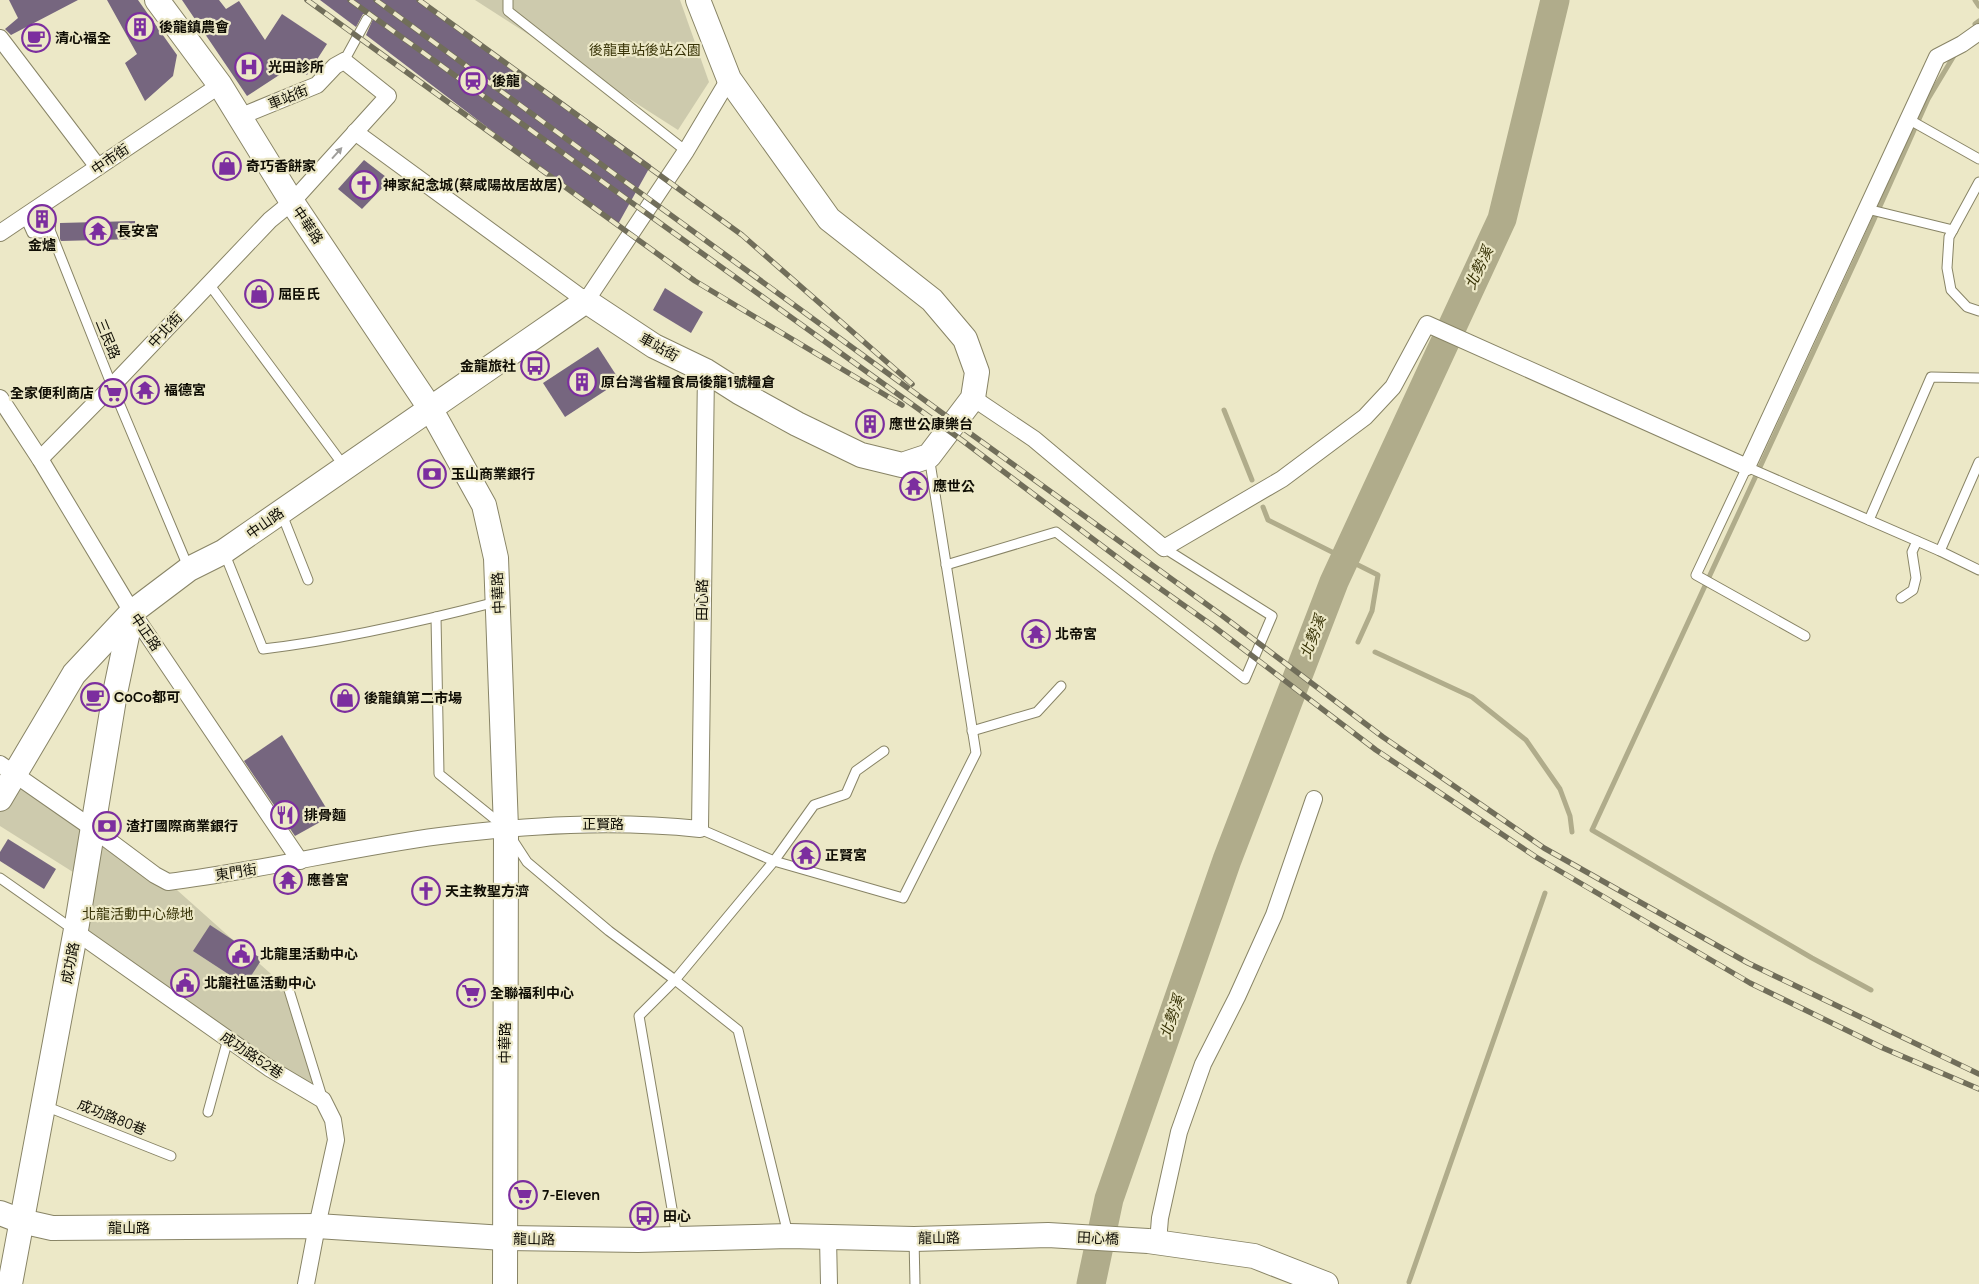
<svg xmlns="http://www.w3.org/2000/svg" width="1979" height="1284" viewBox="0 0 1979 1284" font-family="Manrope,'Noto Sans TC',sans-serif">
	<rect width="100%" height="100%" fill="#ece8c7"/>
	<!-- green -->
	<g fill="#cdcaad">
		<polygon points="475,0 680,0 709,82 678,130"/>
		<polygon points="15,775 168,882 289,990 323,1100 77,924 84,879 0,826 0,799"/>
	</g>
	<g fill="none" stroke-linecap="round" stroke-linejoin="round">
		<!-- stream -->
		<g stroke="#b0ac8b" stroke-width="5">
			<polyline points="1975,0 1979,6"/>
			<polyline points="1975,24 1979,21"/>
			<polyline points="1224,410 1252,480"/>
			<polyline points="1263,507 1268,520 1378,575 1372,611 1358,642"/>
			<polyline points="1375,652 1472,697 1526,740 1560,789 1570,816 1572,832"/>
			<polyline points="1871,990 1812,958 1592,830 1859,253 1928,99 1955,54"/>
			<polyline points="1409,1282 1545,893"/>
		</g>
		<!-- river -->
		<polyline stroke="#b0ac8b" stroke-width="29" points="1091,1284 1109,1199 1227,860 1334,582 1502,219 1555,0"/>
	</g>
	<!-- building -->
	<g fill="#76667f">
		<polygon points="9,0 78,0 11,35 5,29 18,18"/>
		<polygon points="107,0 138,0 177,55 173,76 145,101 125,63 137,54"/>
		<polygon points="182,0 219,0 226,9 239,1 265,40 282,14 327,44 307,75 293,66 247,96"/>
		<polygon points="320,0 421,0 651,165 617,226 366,35 373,19 370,14 363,14 356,27"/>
		<polygon points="364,160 390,180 362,209 338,189"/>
		<polygon points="135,221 136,239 61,241 60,239 60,223"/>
		<polygon points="665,288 703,312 691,333 653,310"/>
		<polygon points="598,347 620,381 565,417 543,383"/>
		<polygon points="869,410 883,420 871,439 857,429"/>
		<polygon points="282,735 331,816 295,836 244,761"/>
		<polygon points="8,839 56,869 44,889 0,861 0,852"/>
		<polygon points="210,925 262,959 245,985 193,951"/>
	</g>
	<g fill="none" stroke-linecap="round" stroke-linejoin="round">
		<defs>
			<g id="lane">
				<polyline points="508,0 508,11 686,151"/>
				<polyline points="344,61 367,19"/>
				<polyline points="1908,119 1979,159"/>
				<polyline points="1979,182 1949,237 1947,268 1951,290 1967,307 1979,311"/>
				<path d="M40 206C52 213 52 218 50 230L112 386 189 569"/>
				<polyline points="1867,209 1953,230"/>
				<polyline points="28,214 28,224 32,233 44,233 50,230"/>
				<polyline points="209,284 344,466"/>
				<polyline points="281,512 308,580"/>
				<polyline points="1869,520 1931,377 1979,378"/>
				<polyline points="1940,551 1979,462"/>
				<path d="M224 552 263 649C341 640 419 622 496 602"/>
				<polyline points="946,565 1056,532 1245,679 1272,616 1164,548"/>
				<polyline points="1901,598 1913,590 1916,578 1912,552 1917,541"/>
				<polyline points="436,617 439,774 502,825"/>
				<polyline points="1805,636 1696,575 1747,467 1940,551 1979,570"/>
				<polyline points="972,731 1037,712 1061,686"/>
				<polyline points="700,829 774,861 903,898 976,753 929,456"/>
				<polyline points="512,839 527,862 609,931 675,980 738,1030 788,1234"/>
				<polyline points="0,878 74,930"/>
				<polyline points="289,990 323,1100"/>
				<polyline points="45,1106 171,1156"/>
				<polyline points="208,1112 228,1039"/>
				<polyline points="677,1238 639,1016 675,980 774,861 814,805 846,794 856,771 884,751"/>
				<polyline points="914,1239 915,1284"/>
			</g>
			<g id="street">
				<polyline points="0,38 98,167"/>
				<polyline points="355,132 586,301 686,151 729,79"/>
				<polyline points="0,233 220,85"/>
				<polyline points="0,398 40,459 132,612 300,861"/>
				<polyline points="973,398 1034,439 1164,548 1282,479 1365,417 1393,387 1427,324 1747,467 1937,57 1962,44 1979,32"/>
				<polyline points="40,459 112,386 270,220 292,202 388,96 344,61 335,66 317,85 239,117"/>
				<path d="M0 764 92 828 155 875 168 882C259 871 349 848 440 836 528 825 612 820 700 829L706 371"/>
				<polyline points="76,932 269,1068 323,1100 333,1120 336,1140 317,1226 306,1284"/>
				<polyline points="828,1238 829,1284"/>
				<polyline points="1158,1242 1160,1218 1179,1132 1203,1064 1237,997 1274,915 1314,799"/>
			</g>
			<g id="secondary">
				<polyline points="157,0 220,85 292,202 430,408 484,505 496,558 506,828 505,1284"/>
				<polyline points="0,799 74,674 132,612 189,569 223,552 586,301 654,346 706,371 739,392 797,424 861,455 902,465 929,456 973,398 977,372 965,339 932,300 829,219 729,79 698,0"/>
				<polyline points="0,1213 21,1221 52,1228 317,1226 504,1238 638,1240 789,1236 914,1239 1048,1235 1148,1241 1254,1256 1326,1284"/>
				<polyline points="10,1284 77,924 115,693 132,612"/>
			</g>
		</defs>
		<!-- lane casing -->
		<use href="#lane" stroke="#888466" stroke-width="11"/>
		<!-- street casing -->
		<use href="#street" stroke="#888466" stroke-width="18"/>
		<!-- secondary casing -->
		<use href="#secondary" stroke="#888466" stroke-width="26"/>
		<!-- lane -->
		<use href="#lane" stroke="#fff" stroke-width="9"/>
		<!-- street -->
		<use href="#street" stroke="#fff" stroke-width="16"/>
		<!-- secondary -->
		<use href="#secondary" stroke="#fff" stroke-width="24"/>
		<defs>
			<g id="rail">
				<polyline points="307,0 695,281 902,405"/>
				<polyline points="350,0 963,441 1134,570 1213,626 1376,750 1536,857 1750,983 1883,1048 1979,1089"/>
				<polyline points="376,0 971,434 1220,614 1383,737 1544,848 1748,963 1979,1074"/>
				<polyline points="419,0 742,235 912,384"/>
			</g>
		</defs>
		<!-- rail casing -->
		<use href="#rail" stroke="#716e5a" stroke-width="5.5"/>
		<!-- rail -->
		<use href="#rail" stroke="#ece8c7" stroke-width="4" stroke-dasharray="11" stroke-linecap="butt"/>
	</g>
	<!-- one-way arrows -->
	<defs><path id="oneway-solid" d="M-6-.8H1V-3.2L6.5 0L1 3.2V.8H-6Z" transform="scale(1.25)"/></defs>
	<use fill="#9f9e9b" href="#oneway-solid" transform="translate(337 153) rotate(-48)"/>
	<!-- icons -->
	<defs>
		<symbol id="building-ring" viewBox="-11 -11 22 22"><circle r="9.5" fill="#ece8c7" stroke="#7c2e9f" stroke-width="1.5"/><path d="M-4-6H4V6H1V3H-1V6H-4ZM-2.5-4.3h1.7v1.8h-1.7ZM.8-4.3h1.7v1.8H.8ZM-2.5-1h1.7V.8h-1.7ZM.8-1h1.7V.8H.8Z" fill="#7c2e9f"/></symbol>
		<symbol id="cafe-ring" viewBox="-11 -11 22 22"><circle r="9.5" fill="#ece8c7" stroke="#7c2e9f" stroke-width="1.5"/><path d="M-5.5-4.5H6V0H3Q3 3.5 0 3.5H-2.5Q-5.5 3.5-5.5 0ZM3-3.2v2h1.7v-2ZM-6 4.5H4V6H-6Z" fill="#7c2e9f"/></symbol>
		<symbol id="hospital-ring" viewBox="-11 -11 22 22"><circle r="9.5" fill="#ece8c7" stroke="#7c2e9f" stroke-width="1.5"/><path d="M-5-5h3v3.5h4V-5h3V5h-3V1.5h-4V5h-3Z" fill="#7c2e9f"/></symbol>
		<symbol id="station-ring" viewBox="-11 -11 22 22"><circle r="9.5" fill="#ece8c7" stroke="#7c2e9f" stroke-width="1.5"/><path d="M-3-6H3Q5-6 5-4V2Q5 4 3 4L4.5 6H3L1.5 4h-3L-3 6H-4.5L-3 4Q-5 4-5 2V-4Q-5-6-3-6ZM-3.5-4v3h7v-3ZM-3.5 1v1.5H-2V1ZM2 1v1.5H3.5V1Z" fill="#7c2e9f"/></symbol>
		<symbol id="shop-ring" viewBox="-11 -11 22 22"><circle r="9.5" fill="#ece8c7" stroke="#7c2e9f" stroke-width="1.5"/><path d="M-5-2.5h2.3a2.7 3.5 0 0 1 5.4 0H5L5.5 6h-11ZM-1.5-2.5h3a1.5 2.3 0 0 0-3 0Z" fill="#7c2e9f"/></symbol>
		<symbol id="church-ring" viewBox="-11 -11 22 22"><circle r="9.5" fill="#ece8c7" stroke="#7c2e9f" stroke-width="1.5"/><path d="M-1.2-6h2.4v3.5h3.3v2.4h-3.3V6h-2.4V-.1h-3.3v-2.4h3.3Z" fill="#7c2e9f"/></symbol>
		<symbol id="temple-ring" viewBox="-11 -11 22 22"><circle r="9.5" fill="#ece8c7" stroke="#7c2e9f" stroke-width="1.5"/><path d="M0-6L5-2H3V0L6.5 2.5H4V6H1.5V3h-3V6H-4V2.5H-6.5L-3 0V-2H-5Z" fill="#7c2e9f"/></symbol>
		<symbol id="bus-ring" viewBox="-11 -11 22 22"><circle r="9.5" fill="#ece8c7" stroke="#7c2e9f" stroke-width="1.5"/><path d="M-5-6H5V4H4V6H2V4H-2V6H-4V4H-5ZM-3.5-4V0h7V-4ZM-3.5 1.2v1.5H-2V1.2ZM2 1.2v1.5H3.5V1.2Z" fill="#7c2e9f"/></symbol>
		<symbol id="supermarket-ring" viewBox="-11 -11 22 22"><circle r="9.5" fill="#ece8c7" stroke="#7c2e9f" stroke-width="1.5"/><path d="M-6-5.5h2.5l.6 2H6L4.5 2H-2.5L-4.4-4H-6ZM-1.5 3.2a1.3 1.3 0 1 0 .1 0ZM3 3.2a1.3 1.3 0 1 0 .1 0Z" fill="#7c2e9f"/></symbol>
		<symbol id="bank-ring" viewBox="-11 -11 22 22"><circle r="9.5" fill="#ece8c7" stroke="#7c2e9f" stroke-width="1.5"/><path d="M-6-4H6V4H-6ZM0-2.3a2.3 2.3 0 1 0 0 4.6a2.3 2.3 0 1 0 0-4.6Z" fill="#7c2e9f"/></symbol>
		<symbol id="restaurant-ring" viewBox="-11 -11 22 22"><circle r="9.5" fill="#ece8c7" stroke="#7c2e9f" stroke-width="1.5"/><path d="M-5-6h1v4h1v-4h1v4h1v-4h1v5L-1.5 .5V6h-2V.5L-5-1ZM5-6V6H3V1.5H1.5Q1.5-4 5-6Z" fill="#7c2e9f"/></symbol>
		<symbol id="civic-ring" viewBox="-11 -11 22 22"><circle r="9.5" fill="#ece8c7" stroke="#7c2e9f" stroke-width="1.5"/><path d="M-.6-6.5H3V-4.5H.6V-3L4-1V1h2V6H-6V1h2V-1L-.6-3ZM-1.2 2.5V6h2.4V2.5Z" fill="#7c2e9f"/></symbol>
	</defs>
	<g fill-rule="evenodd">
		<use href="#building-ring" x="124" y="11" width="32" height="32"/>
		<use href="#cafe-ring" x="20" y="22" width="32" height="32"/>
		<use href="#hospital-ring" x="233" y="51" width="32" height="32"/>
		<use href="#station-ring" x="457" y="65" width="32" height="32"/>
		<use href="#shop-ring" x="211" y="150" width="32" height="32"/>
		<use href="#church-ring" x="348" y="169" width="32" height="32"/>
		<use href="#building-ring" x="26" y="203" width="32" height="32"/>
		<use href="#temple-ring" x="82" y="215" width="32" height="32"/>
		<use href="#shop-ring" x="243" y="278" width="32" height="32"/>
		<use href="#bus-ring" x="519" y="350" width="32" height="32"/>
		<use href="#building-ring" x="566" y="366" width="32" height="32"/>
		<use href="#temple-ring" x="129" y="374" width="32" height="32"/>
		<use href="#supermarket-ring" x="97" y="377" width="32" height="32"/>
		<use href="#building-ring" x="854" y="408" width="32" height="32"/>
		<use href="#bank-ring" x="416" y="458" width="32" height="32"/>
		<use href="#temple-ring" x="898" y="470" width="32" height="32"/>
		<use href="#temple-ring" x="1020" y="618" width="32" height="32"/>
		<use href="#cafe-ring" x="79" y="681" width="32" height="32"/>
		<use href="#shop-ring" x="329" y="682" width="32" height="32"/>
		<use href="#restaurant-ring" x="269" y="799" width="32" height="32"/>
		<use href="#bank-ring" x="91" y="810" width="32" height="32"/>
		<use href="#temple-ring" x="790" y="839" width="32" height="32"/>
		<use href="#temple-ring" x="272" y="864" width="32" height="32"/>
		<use href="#church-ring" x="410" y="875" width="32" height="32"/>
		<use href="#civic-ring" x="225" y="938" width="32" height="32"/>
		<use href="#civic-ring" x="169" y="967" width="32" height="32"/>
		<use href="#supermarket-ring" x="455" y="977" width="32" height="32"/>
		<use href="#supermarket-ring" x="507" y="1179" width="32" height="32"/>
		<use href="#bus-ring" x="628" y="1200" width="32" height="32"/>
	</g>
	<g text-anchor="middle" stroke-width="4.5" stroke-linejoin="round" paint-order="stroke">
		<!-- poi labels -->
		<g font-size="14" font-weight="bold" fill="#0f0d04" stroke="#ece8c7" text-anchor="start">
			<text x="159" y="32">後龍鎮農會</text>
			<text x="55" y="43">清心福全</text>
			<text x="268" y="72">光田診所</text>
			<text x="492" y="86">後龍</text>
			<text x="246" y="171">奇巧香餅家</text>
			<text x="383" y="190">神家紀念城(蔡咸陽故居故居)</text>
			<text x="117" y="236">長安宮</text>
			<text x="42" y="250" text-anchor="middle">金爐</text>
			<text x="278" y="299">屈臣氏</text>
			<text x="516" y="371" text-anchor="end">金龍旅社</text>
			<text x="601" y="387">原台灣省糧食局後龍1號糧倉</text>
			<text x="164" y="395">福德宮</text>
			<text x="94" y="398" text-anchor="end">全家便利商店</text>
			<text x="889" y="429">應世公康樂台</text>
			<text x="451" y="479">玉山商業銀行</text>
			<text x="933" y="491">應世公</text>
			<text x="1055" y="639">北帝宮</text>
			<text x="114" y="702">CoCo都可</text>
			<text x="364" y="703">後龍鎮第二市場</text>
			<text x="304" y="820">排骨麵</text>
			<text x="126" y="831">渣打國際商業銀行</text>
			<text x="825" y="860">正賢宮</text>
			<text x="307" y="885">應善宮</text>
			<text x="445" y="896">天主教聖方濟</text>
			<text x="260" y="959">北龍里活動中心</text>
			<text x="204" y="988">北龍社區活動中心</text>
			<text x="490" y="998">全聯福利中心</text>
			<text x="542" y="1200">7-Eleven</text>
			<text x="663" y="1221">田心</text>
		</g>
		<!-- park labels -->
		<g font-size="14" fill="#393407" stroke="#ece8c7">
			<text x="645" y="55">後龍車站後站公園</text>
			<text x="138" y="919">北龍活動中心綠地</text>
		</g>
		<!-- street labels -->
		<g font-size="14" fill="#0f0d04" stroke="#ece8c7">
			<text transform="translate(288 97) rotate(-22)" y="5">車站街</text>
			<text transform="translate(110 159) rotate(-34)" y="5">中市街</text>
			<text transform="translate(308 225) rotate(56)" y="5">中華路</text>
			<text transform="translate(165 330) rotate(-47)" y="5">中北街</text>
			<text transform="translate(108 339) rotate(68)" y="5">三民路</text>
			<text transform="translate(659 347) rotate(29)" y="5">車站街</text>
			<text transform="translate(265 523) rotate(-35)" y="5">中山路</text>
			<text transform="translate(498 593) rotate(-93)" y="5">中華路</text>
			<text transform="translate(702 600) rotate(-89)" y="5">田心路</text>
			<text transform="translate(146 632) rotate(56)" y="5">中正路</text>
			<text x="603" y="829">正賢路</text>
			<text transform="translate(236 872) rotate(-9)" y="5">東門街</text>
			<text transform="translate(70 963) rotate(-79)" y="5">成功路</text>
			<text transform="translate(505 1043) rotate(-90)" y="5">中華路</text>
			<text transform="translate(252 1055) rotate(34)" y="5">成功路52巷</text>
			<text transform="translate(112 1117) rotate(22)" y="5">成功路80巷</text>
			<text x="129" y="1233">龍山路</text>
			<text transform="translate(939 1238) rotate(-1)" y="5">龍山路</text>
			<text transform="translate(1098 1238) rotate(3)" y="5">田心橋</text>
			<text transform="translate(534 1239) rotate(1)" y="5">龍山路</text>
		</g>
		<!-- water labels -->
		<g font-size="15" font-style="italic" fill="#373205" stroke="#ece8c7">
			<text transform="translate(1479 268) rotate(-65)" y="5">北勢溪</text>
			<text transform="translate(1313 637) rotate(-69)" y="5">北勢溪</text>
			<text transform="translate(1172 1017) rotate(-71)" y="5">北勢溪</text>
		</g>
	</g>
</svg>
